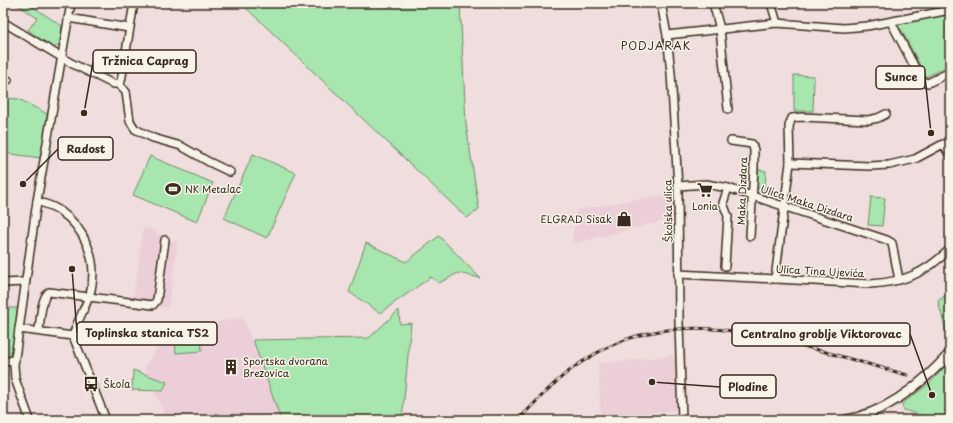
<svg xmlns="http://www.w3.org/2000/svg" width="953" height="423" viewBox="0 0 953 423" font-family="'Playpen Sans',sans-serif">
	<rect width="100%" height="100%" fill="#f0ddde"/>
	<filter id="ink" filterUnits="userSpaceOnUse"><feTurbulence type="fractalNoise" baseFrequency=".025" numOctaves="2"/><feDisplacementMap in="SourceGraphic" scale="8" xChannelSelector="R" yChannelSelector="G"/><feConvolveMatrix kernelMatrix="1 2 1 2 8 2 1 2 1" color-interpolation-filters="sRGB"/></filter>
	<g filter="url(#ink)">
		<!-- built -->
		<g fill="#ebced7">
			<polygon points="674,193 675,218 572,244 576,210"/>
			<polygon points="143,228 156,230 156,234 168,236 167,241 178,242 168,308 133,303"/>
			<polygon points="242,317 284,420 167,420 145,367 167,333"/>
			<polygon points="676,355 678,410 601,417 598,364"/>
		</g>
		<!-- green -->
		<g fill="#a7e6ae" stroke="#718866">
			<polygon points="15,3 27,3 62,26 60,44 53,48 28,30 37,18"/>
			<polygon points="241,3 460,3 466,124 479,209 467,218"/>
			<polygon points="950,12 950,65 926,77 901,29 898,30 896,27 896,25"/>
			<polygon points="794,75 814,76 813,111 794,111"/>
			<polygon points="5,98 19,99 49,115 41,158 3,153 3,101"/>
			<polygon points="253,154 296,173 267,238 224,218"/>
			<polygon points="150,156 213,183 197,222 133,195"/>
			<polygon points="756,169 766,171 765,190 755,187"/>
			<polygon points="871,197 885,198 882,226 868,225"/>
			<polygon points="439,236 480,278 458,273 439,283 431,277 380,313 349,292 366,243 406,262"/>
			<polygon points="950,292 950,346 938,301"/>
			<polygon points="3,308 18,308 11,359 3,360"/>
			<polygon points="399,310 400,324 411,323 402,420 281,420 253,340 369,338"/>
			<polygon points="201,338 202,351 176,353 175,340"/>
			<polygon points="950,361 950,420 936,420 904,410 902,407 903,403 929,384"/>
			<polygon points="133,370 167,382 163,391 132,390"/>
		</g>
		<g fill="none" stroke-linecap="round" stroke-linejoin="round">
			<defs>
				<g id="minor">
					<polyline points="661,3 667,35 671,73 678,186 679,323 682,420"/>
					<polyline points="713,3 720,29 728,109"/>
					<polyline points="771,3 777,23"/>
					<polyline points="68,18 129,28"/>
					<polyline points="3,22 71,63 113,84 118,84 126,92 130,121 135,129 153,138 181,146 209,162 230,172"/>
					<polyline points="891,22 922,81 928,83 950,72"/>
					<polyline points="667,35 777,23 844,28 867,26 950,10"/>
					<polyline points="3,77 8,80"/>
					<polyline points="118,84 121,81 122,76 134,3"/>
					<polyline points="731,141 752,144 754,150 754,168 750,236"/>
					<polyline points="790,163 870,166 889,165 915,159 943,144 950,156"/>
					<polyline points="678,186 706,184 728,188 887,240 892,243 899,280"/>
					<path d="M37 201C45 204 54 206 60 211 85 228 98 260 91 290 87 306 77 320 73 336L106 420"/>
					<polyline points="725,266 728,216 723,203 728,188"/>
					<path d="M678 274 870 284C906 282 925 273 950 249"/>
					<polyline points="775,279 790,163 789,126 792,118 802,117 868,120 878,118 886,114"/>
					<polyline points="3,283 25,282"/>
					<polyline points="19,329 73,336"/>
					<path d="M39 331C40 322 41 297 49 292L153 305 157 300 165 240"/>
					<polyline points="3,362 14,360"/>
					<polyline points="30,420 15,379 14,365 37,201 71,3"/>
				</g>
				<path id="major" d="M845 420C886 413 923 383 950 353"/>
			</defs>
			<!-- minor casing -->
			<use href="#minor" stroke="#3b2a1e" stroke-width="10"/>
			<!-- major casing -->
			<use href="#major" stroke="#3b2a1e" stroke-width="11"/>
			<!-- minor -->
			<use href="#minor" stroke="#f7f3e8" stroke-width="7"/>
			<!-- major -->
			<use href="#major" stroke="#f7f3e8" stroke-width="8"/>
			<defs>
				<path id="rail" d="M518 420C539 399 560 375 585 360 610 344 638 333 667 330 720 323 772 338 822 351 850 359 878 367 907 375"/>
			</defs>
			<!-- rail casing -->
			<use href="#rail" stroke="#3b2a1e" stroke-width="3"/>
			<!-- rail -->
			<use href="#rail" stroke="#f7f3e8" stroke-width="1.5" stroke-dasharray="4.5" stroke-linecap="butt"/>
		</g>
	</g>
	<!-- icons -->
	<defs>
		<symbol id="stadium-bare" viewBox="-9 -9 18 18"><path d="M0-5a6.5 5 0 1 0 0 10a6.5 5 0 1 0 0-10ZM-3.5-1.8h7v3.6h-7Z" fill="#3b2a1e" stroke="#f7f3e8" stroke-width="2.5" paint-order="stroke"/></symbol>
		<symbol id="supermarket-bare" viewBox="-9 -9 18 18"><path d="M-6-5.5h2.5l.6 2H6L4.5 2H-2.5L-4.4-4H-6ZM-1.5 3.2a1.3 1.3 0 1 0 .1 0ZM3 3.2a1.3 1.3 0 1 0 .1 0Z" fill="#3b2a1e" stroke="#f7f3e8" stroke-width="2.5" paint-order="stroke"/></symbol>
		<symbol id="shop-bare" viewBox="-9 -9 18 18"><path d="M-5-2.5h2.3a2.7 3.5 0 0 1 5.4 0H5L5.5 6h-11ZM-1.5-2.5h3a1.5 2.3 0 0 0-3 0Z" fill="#3b2a1e" stroke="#f7f3e8" stroke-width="2.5" paint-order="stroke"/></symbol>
		<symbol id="building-bare" viewBox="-9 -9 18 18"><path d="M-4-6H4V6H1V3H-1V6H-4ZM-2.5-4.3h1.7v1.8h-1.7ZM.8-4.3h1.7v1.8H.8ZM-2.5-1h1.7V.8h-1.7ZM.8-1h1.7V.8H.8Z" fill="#3b2a1e" stroke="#f7f3e8" stroke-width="2.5" paint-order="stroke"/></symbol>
		<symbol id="bus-bare" viewBox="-9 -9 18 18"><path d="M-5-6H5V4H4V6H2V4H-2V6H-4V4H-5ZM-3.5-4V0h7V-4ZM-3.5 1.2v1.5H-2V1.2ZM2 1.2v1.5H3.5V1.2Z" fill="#3b2a1e" stroke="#f7f3e8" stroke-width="2.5" paint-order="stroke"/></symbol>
	</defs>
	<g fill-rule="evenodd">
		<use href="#stadium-bare" x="162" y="178" width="22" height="22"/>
		<use href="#supermarket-bare" x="694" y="179" width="22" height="22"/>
		<use href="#shop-bare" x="613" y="208" width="22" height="22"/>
		<use href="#building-bare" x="220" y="356" width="22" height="22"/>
		<use href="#bus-bare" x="80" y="373" width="22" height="22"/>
	</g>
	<g text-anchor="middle" stroke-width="3" stroke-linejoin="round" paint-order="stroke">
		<!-- poi labels -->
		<g font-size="10" fill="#3b2a1e" stroke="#f7f3e8" text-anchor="start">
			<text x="185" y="193">NK Metalac</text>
			<text x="705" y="210" text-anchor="middle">Lonia</text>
			<text x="612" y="223" text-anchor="end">ELGRAD Sisak</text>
			<text x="243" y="365">Sportska dvorana<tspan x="243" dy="12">Brezovica</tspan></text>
			<text x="103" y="388">Škola</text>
		</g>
		<!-- street labels -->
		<g font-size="10" fill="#3b2a1e" stroke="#f7f3e8">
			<text transform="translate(742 191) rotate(-88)" y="4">Maka Dizdara</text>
			<text transform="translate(807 203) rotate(18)" y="4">Ulica Maka Dizdara</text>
			<text transform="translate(668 211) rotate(-91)" y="4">Školska ulica</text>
			<text transform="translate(820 271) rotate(3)" y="4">Ulica Tina Ujevića</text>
		</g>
		<!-- neighbourhood labels -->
		<g font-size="11" letter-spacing="1" fill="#3b2a1e" stroke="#f7f3e8">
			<text x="656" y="50">PODJARAK</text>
		</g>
	</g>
	<!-- callouts -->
	<path fill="none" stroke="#3b2a1e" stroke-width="1.5" d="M84 113L93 62M931 133L925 77M23 184L58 149M72 269L77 333M932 395L910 334M652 382L720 387"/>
	<g fill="#3b2a1e" stroke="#f7f3e8" stroke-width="1.5">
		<circle cx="84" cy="113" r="4"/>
		<circle cx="931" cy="133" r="4"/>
		<circle cx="23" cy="184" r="4"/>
		<circle cx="72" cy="269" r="4"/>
		<circle cx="932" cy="395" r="4"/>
		<circle cx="652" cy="382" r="4"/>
	</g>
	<g fill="#f7f3e8" stroke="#3b2a1e" stroke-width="1.5">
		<rect x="93" y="50" width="103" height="23" rx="4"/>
		<rect x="876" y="66" width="49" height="23" rx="4"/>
		<rect x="58" y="137" width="55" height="23" rx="4"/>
		<rect x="77" y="322" width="140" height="23" rx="4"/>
		<rect x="732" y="323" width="178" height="23" rx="4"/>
		<rect x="720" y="375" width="56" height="23" rx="4"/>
	</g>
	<g font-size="11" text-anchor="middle" font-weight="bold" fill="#3b2a1e">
		<text x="145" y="65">Tržnica Caprag</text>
		<text x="901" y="81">Sunce</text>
		<text x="86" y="153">Radost</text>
		<text x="147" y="337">Toplinska stanica TS2</text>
		<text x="821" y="338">Centralno groblje Viktorovac</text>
		<text x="748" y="391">Plodine</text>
	</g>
	<!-- margin -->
	<rect width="953" height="423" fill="none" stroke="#f7f3e8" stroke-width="16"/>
	<rect x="8" y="8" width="937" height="407" fill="none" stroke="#3b2a1e" stroke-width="1.5" filter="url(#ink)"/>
</svg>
